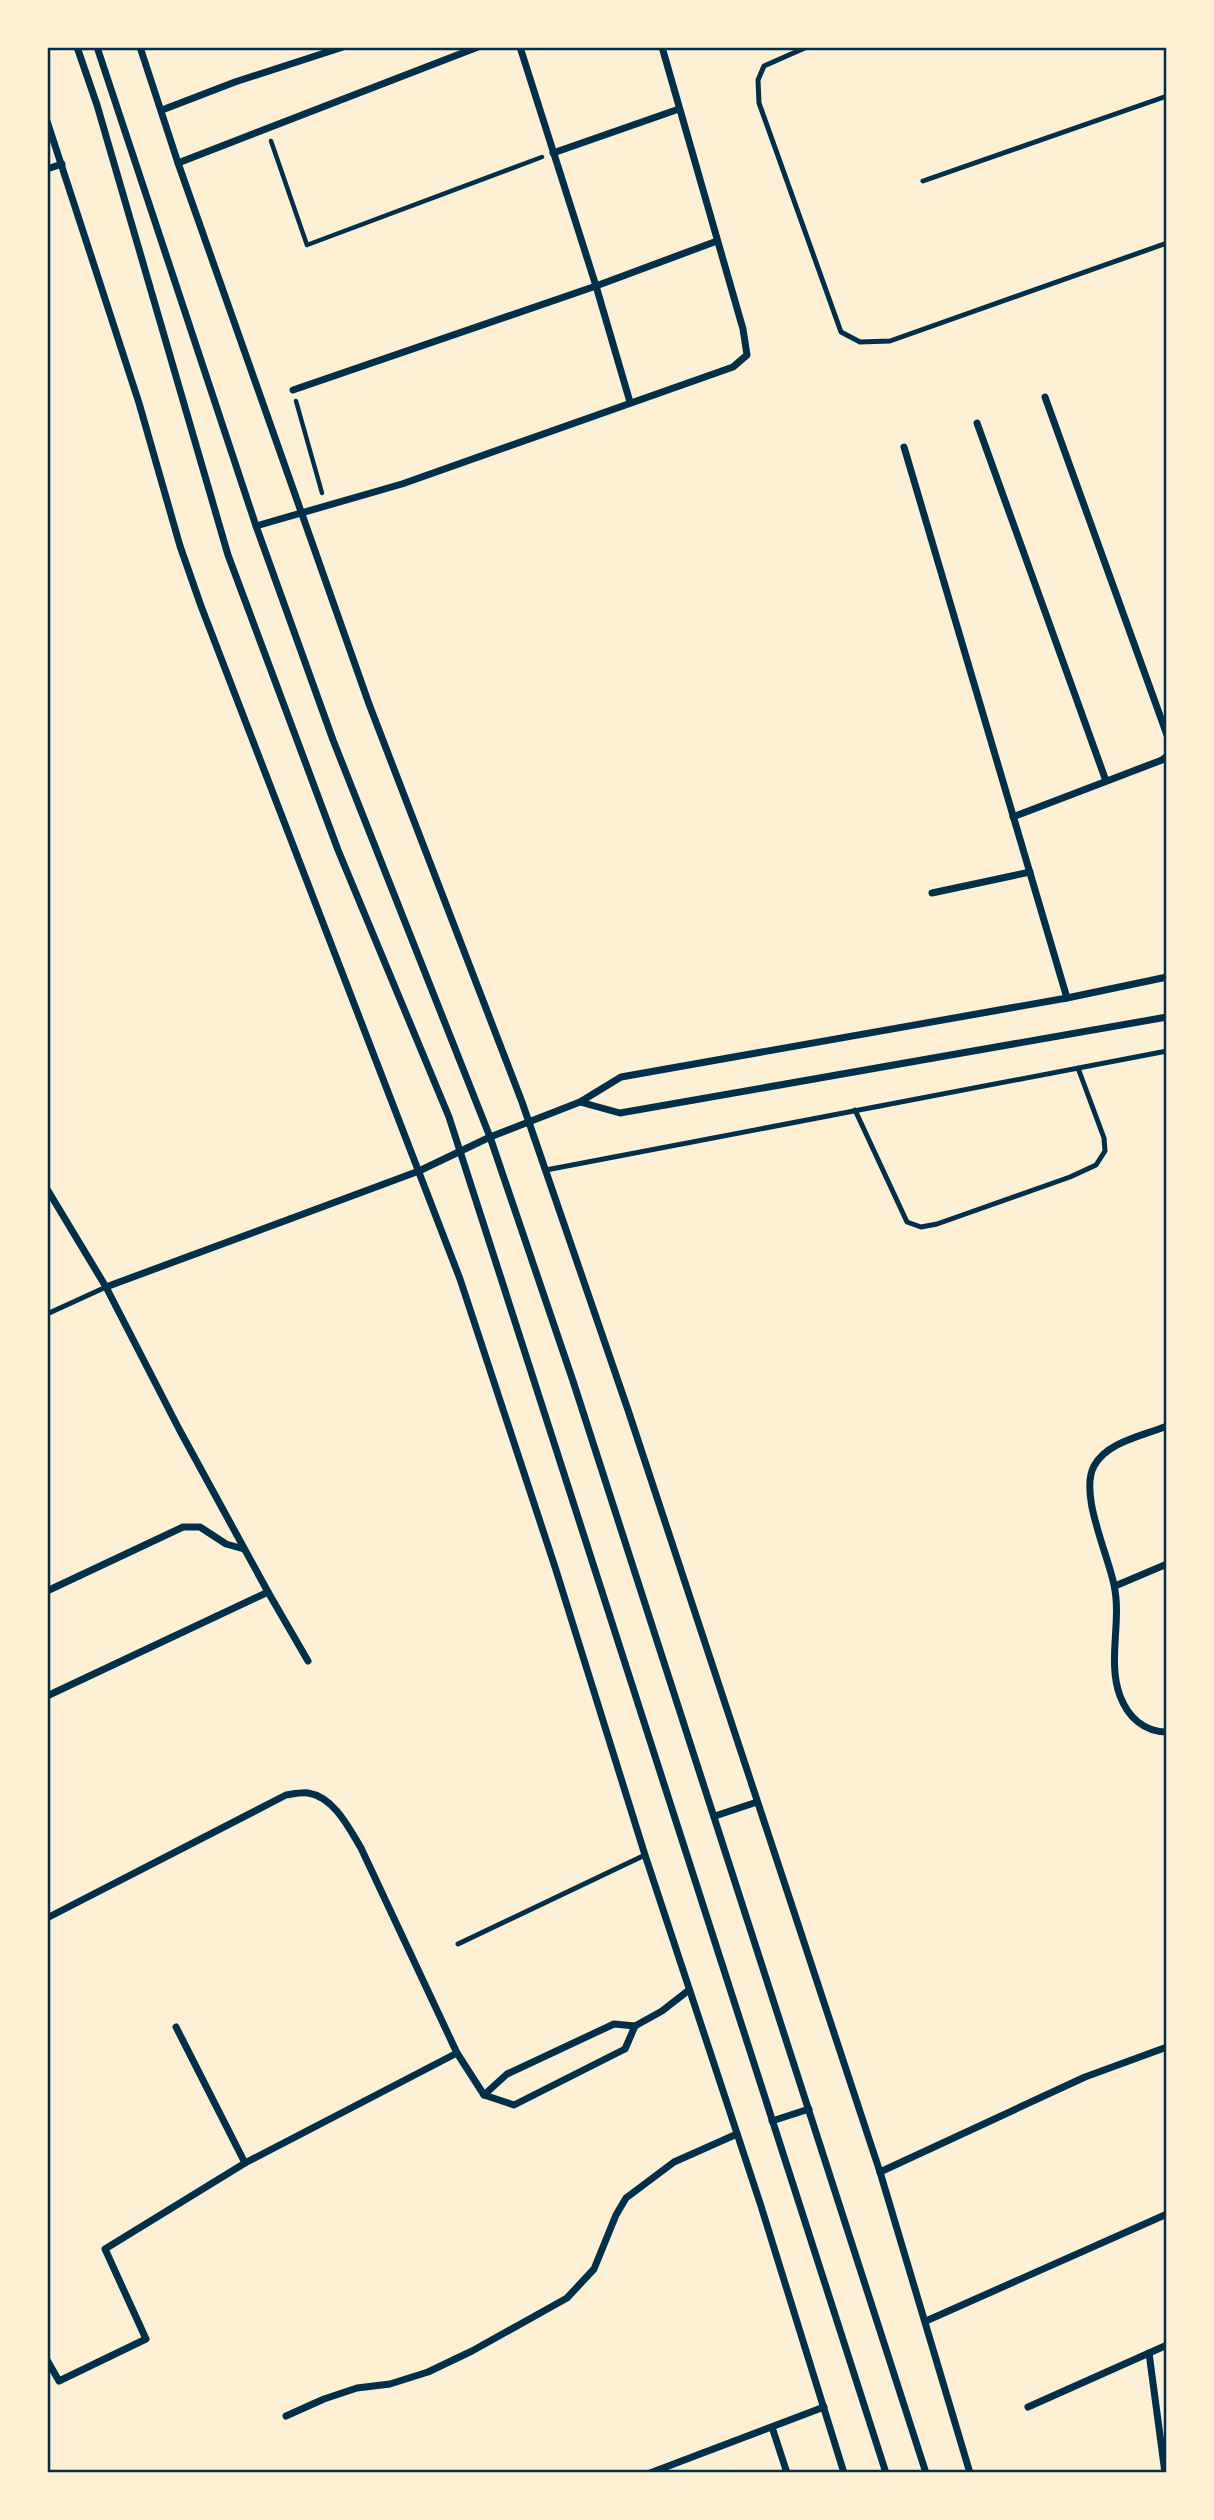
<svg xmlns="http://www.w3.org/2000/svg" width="1214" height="2520" viewBox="0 0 1214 2520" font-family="Arial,sans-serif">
	<rect width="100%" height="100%" fill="#fdf0d5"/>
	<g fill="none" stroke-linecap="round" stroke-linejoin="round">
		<!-- path -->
		<g stroke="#003049" stroke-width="4.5">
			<polyline points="271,141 307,245 542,157"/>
			<polyline points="296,401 322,493"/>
		</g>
		<!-- service -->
		<g stroke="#003049" stroke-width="5">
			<polyline points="807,47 764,66 758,80 759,103 841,332 860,342 890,341 1167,243"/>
			<polyline points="923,181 1167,96"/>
			<polyline points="855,1110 907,1222 921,1227 937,1224 1070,1177 1096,1165 1105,1151 1104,1138 1078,1068"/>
			<polyline points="546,1170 1167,1051"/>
			<polyline points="47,1314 106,1287"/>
			<polyline points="458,1944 645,1855"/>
		</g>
		<!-- minor -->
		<g stroke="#003049" stroke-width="7">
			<polyline points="77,47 97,105 228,555 338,850 449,1117 886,2473"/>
			<polyline points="97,47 256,526 333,740 490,1137 573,1381 926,2473"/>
			<polyline points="140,47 178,163 369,704 522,1102 628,1410 880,2172 970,2473"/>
			<polyline points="520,47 596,286 630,402"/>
			<polyline points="162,110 235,82 343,47"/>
			<polyline points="47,121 139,403 180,546 201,606 460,1279 555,1567 645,1855 761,2206 844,2473"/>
			<polyline points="553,153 679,109"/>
			<polyline points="178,163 478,47"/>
			<polyline points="47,169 62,164"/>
			<polyline points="293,390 596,286 717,241"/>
			<polyline points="1045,397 1167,735"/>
			<polyline points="977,423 1106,781"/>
			<polyline points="904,447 1067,998"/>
			<polyline points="256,526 402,484 733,367 747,355 743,329 662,47"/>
			<polyline points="1013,817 1162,760 1167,756"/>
			<polyline points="932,893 1030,872"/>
			<polyline points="580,1102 620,1113 1167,1017"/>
			<polyline points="47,1189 106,1287 179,1429 268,1592 47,1696"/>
			<polyline points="106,1287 419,1171 490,1137 580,1102 621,1077 1067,998 1167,977"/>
			<path d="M1167 1426C1142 1436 1107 1442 1094 1466 1079 1494 1108 1554 1114 1585 1122 1621 1107 1661 1120 1696 1128 1717 1144 1732 1167 1732"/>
			<polyline points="1115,1586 1167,1564"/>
			<polyline points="47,1591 183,1527 200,1527 226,1544 244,1549"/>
			<polyline points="268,1592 308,1661"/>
			<polyline points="715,1816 757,1802"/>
			<path d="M47 1918 286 1795C293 1794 302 1792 308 1793 334 1797 349 1828 361 1848L457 2053 484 2095 514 2105 625 2049 635 2026"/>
			<polyline points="484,2095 507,2074 614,2024 635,2026 662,2011 689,1990"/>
			<polyline points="772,2121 809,2109"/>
			<polyline points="245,2163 457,2053"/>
			<polyline points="880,2172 1085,2077 1167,2047"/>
			<polyline points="926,2321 1167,2214"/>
			<polyline points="1149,2353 1165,2473"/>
			<polyline points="47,2360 59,2381 146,2339 105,2249 245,2163 176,2027"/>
			<polyline points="1028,2407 1167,2345"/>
			<polyline points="286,2416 324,2399 357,2388 390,2384 428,2372 472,2351 567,2298 594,2269 616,2215 626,2198 674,2162 737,2134"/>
			<polyline points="772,2427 787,2473"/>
			<polyline points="650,2473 824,2407"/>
		</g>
	</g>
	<!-- border -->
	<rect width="1214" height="2520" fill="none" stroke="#fdf0d5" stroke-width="98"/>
	<rect x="49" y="49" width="1116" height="2422" fill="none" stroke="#003049" stroke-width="2.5"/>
</svg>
